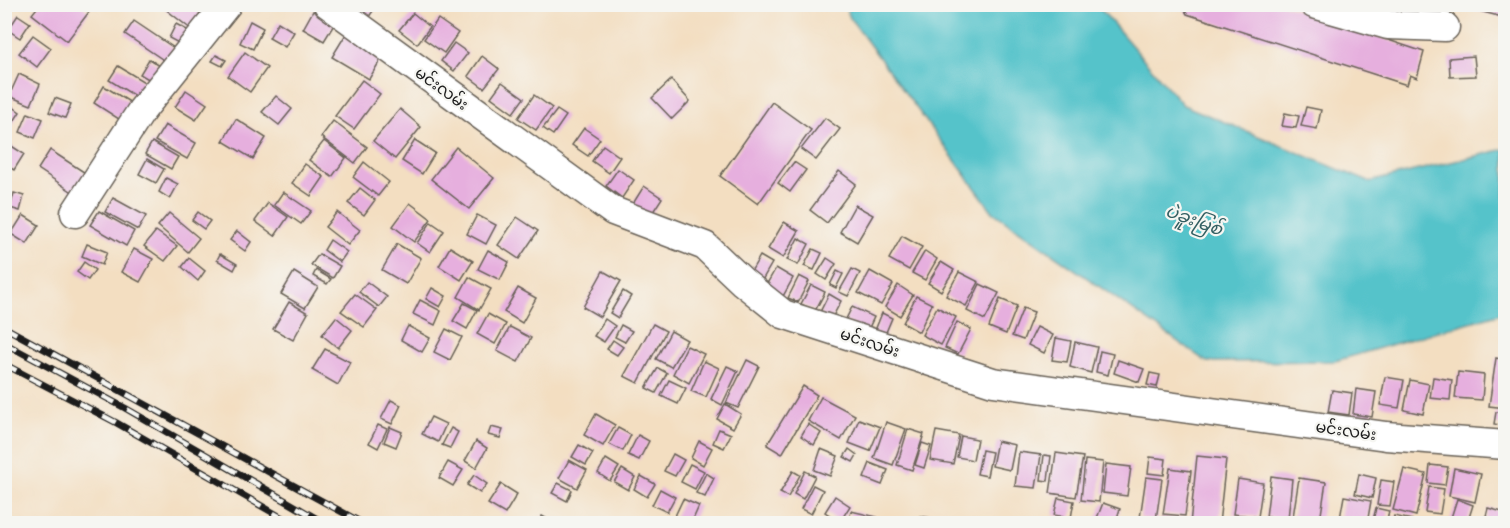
<svg xmlns="http://www.w3.org/2000/svg" width="1510" height="528" viewBox="0 0 1510 528" font-family="Mali,'Noto Sans Myanmar',sans-serif">
	<rect width="100%" height="100%" fill="#f6f6f2"/>
	<filter id="ink" filterUnits="userSpaceOnUse"><feTurbulence type="fractalNoise" baseFrequency=".0167" numOctaves="2"/><feDisplacementMap in="SourceGraphic" scale="12" xChannelSelector="R" yChannelSelector="G"/><feConvolveMatrix kernelMatrix="1 2 1 2 8 2 1 2 1" color-interpolation-filters="sRGB"/></filter>
	<filter id="wash" filterUnits="userSpaceOnUse"><feTurbulence type="fractalNoise" baseFrequency=".008" numOctaves="4" result="noise"/><feDisplacementMap in="SourceGraphic" scale="24" xChannelSelector="R" yChannelSelector="G"/><feGaussianBlur stdDeviation="1.35" result="paint"/><feColorMatrix in="noise" values="0 0 0 0 0 0 0 0 0 0 0 0 0 0 0 0 0 1.4 0 .05"/><feComposite in="paint" operator="in"/></filter>
	<g filter="url(#wash)">
		<rect width="100%" height="100%" fill="#f3dec1"/>
		<!-- water -->
		<polygon fill="#55c3ca" stroke="#387073" stroke-width="1.5" points="845,5 1097,5 1183,105 1369,182 1505,149 1505,312 1335,361 1207,362 993,212 850,18"/>
		<g id="blocks">
			<!-- building -->
			<g fill="#e6afde">
				<polygon points="40,4 80,4 89,12 67,41 32,14"/>
				<polygon points="159,4 188,4 203,16 192,30"/>
				<polygon points="355,4 378,4 368,18 353,8"/>
				<polygon points="1181,4 1281,4 1424,52 1417,78 1410,75 1407,85 1187,14"/>
				<polygon points="1456,4 1506,4 1506,18 1456,5"/>
				<polygon points="313,11 335,23 324,41 303,29"/>
				<polygon points="413,13 430,27 417,44 399,30"/>
				<polygon points="18,15 30,23 20,38 8,30"/>
				<polygon points="438,19 458,33 444,53 424,39"/>
				<polygon points="134,21 174,48 165,61 125,34"/>
				<polygon points="250,21 263,28 253,49 240,43"/>
				<polygon points="278,22 294,32 285,47 269,38"/>
				<polygon points="176,24 191,32 184,46 169,38"/>
				<polygon points="349,29 386,51 369,79 332,57"/>
				<polygon points="33,35 51,48 37,67 19,53"/>
				<polygon points="454,43 468,53 454,71 441,61"/>
				<polygon points="245,52 267,68 250,92 228,76"/>
				<polygon points="216,55 226,60 222,66 212,61"/>
				<polygon points="482,56 499,69 484,88 468,76"/>
				<polygon points="1474,56 1476,76 1450,77 1449,58"/>
				<polygon points="149,59 160,66 150,80 140,74"/>
				<polygon points="118,66 146,83 138,98 109,80"/>
				<polygon points="19,74 40,84 31,105 9,96"/>
				<polygon points="362,80 380,94 354,129 335,116"/>
				<polygon points="671,80 690,101 672,119 652,98"/>
				<polygon points="502,82 524,98 513,113 491,97"/>
				<polygon points="104,86 136,106 125,123 94,103"/>
				<polygon points="186,90 207,104 196,120 175,107"/>
				<polygon points="534,95 552,108 536,130 518,118"/>
				<polygon points="276,96 292,109 279,125 262,112"/>
				<polygon points="55,98 71,104 65,118 49,112"/>
				<polygon points="6,102 20,112 11,126 4,122"/>
				<polygon points="772,102 811,130 758,204 720,176"/>
				<polygon points="1306,107 1321,110 1317,129 1301,126"/>
				<polygon points="400,109 421,127 395,159 373,141"/>
				<polygon points="557,110 566,116 553,135 543,128"/>
				<polygon points="28,113 43,119 35,138 20,132"/>
				<polygon points="1285,113 1299,116 1296,128 1282,126"/>
				<polygon points="825,118 840,129 816,160 801,149"/>
				<polygon points="236,119 266,138 253,159 223,141"/>
				<polygon points="333,121 367,147 355,163 321,137"/>
				<polygon points="165,125 196,143 187,159 155,141"/>
				<polygon points="584,128 600,139 588,156 572,145"/>
				<polygon points="415,140 435,153 422,174 402,161"/>
				<polygon points="324,141 346,158 332,177 309,160"/>
				<polygon points="152,142 178,157 171,169 145,154"/>
				<polygon points="10,145 24,154 14,170 4,164 4,154"/>
				<polygon points="603,145 620,157 609,173 592,161"/>
				<polygon points="456,147 494,178 469,209 431,179"/>
				<polygon points="50,150 90,176 77,195 38,169"/>
				<polygon points="147,159 164,169 156,183 139,174"/>
				<polygon points="364,162 389,182 378,196 353,177"/>
				<polygon points="794,162 806,170 790,192 778,183"/>
				<polygon points="305,164 324,177 311,196 292,183"/>
				<polygon points="618,169 634,180 622,198 606,186"/>
				<polygon points="839,171 856,184 827,223 810,210"/>
				<polygon points="166,178 178,184 170,199 159,192"/>
				<polygon points="644,186 662,198 647,221 629,210"/>
				<polygon points="360,188 375,200 364,215 348,203"/>
				<polygon points="283,192 311,211 301,224 274,205"/>
				<polygon points="14,193 24,196 20,211 10,208"/>
				<polygon points="113,198 146,216 138,230 105,212"/>
				<polygon points="268,203 288,217 275,236 255,221"/>
				<polygon points="410,203 431,219 414,242 393,226"/>
				<polygon points="855,205 873,215 857,242 840,232"/>
				<polygon points="99,211 134,231 126,246 90,225"/>
				<polygon points="198,212 210,221 204,229 192,220"/>
				<polygon points="337,212 360,230 348,245 325,227"/>
				<polygon points="169,213 199,238 188,252 158,226"/>
				<polygon points="23,215 39,225 27,244 11,234"/>
				<polygon points="477,215 496,225 486,244 467,234"/>
				<polygon points="517,217 538,231 519,259 498,245"/>
				<polygon points="431,222 444,231 430,252 417,243"/>
				<polygon points="784,222 799,231 783,258 768,249"/>
				<polygon points="156,231 177,246 165,261 144,246"/>
				<polygon points="237,231 251,242 245,251 230,240"/>
				<polygon points="902,236 922,247 909,270 889,259"/>
				<polygon points="798,238 809,244 798,265 787,260"/>
				<polygon points="330,240 347,252 340,262 324,250"/>
				<polygon points="87,244 107,252 102,265 82,256"/>
				<polygon points="397,244 421,258 406,284 382,270"/>
				<polygon points="450,247 473,261 461,280 439,266"/>
				<polygon points="134,249 153,259 140,282 121,272"/>
				<polygon points="813,249 822,253 814,270 804,266"/>
				<polygon points="488,250 509,262 500,280 478,269"/>
				<polygon points="925,251 937,259 925,280 912,273"/>
				<polygon points="220,254 237,264 234,270 217,260"/>
				<polygon points="319,254 340,266 333,278 311,265"/>
				<polygon points="760,256 772,263 757,289 745,282"/>
				<polygon points="189,258 205,271 198,281 182,267"/>
				<polygon points="827,258 836,264 826,280 817,274"/>
				<polygon points="84,262 95,270 88,280 77,272"/>
				<polygon points="941,262 954,270 941,291 928,283"/>
				<polygon points="776,268 793,278 782,298 764,289"/>
				<polygon points="852,269 860,273 848,296 839,292"/>
				<polygon points="316,270 331,279 327,284 313,276"/>
				<polygon points="603,271 621,281 600,317 583,307"/>
				<polygon points="837,271 843,274 836,288 830,285"/>
				<polygon points="870,271 893,284 881,305 858,293"/>
				<polygon points="294,272 318,287 305,308 281,294"/>
				<polygon points="959,272 979,282 966,306 946,296"/>
				<polygon points="799,276 809,281 798,302 788,298"/>
				<polygon points="469,277 491,289 479,310 458,297"/>
				<polygon points="367,282 387,297 379,307 359,292"/>
				<polygon points="980,284 999,293 985,320 967,311"/>
				<polygon points="811,285 825,292 815,311 801,304"/>
				<polygon points="898,285 913,295 900,316 885,307"/>
				<polygon points="432,288 446,296 440,307 426,299"/>
				<polygon points="518,288 536,298 522,323 504,312"/>
				<polygon points="623,291 631,296 618,318 610,313"/>
				<polygon points="355,294 377,310 364,327 341,311"/>
				<polygon points="829,294 841,301 831,320 819,314"/>
				<polygon points="916,296 932,304 919,332 903,323"/>
				<polygon points="1000,299 1017,306 1006,334 989,327"/>
				<polygon points="420,300 441,311 435,325 413,314"/>
				<polygon points="289,302 308,313 293,340 273,329"/>
				<polygon points="464,303 477,310 467,329 453,321"/>
				<polygon points="852,307 874,317 867,332 845,321"/>
				<polygon points="937,307 956,317 941,345 922,335"/>
				<polygon points="1023,308 1034,312 1023,340 1012,336"/>
				<polygon points="882,313 892,318 884,337 874,333"/>
				<polygon points="488,314 506,324 495,344 477,334"/>
				<polygon points="336,317 352,330 338,348 322,335"/>
				<polygon points="605,319 615,326 604,342 594,336"/>
				<polygon points="957,322 971,329 958,354 945,348"/>
				<polygon points="653,324 666,331 638,383 624,376"/>
				<polygon points="621,325 632,331 625,342 615,337"/>
				<polygon points="408,326 430,338 422,352 401,340"/>
				<polygon points="510,327 531,338 518,362 497,351"/>
				<polygon points="1037,327 1053,335 1044,353 1028,345"/>
				<polygon points="446,329 462,337 450,360 434,352"/>
				<polygon points="671,331 687,340 671,367 656,359"/>
				<polygon points="1056,338 1071,341 1067,362 1052,360"/>
				<polygon points="613,340 623,347 617,355 607,349"/>
				<polygon points="1075,342 1097,347 1091,373 1070,367"/>
				<polygon points="687,346 704,354 689,383 673,374"/>
				<polygon points="325,349 350,362 338,385 312,370"/>
				<polygon points="1100,351 1113,354 1108,375 1096,372"/>
				<polygon points="1496,358 1506,360 1506,408 1489,406"/>
				<polygon points="747,360 759,366 738,408 726,403"/>
				<polygon points="1118,360 1144,369 1139,382 1114,373"/>
				<polygon points="704,361 719,368 706,397 691,391"/>
				<polygon points="727,366 738,371 722,405 711,399"/>
				<polygon points="658,368 667,373 656,393 646,388"/>
				<polygon points="1458,372 1484,375 1482,400 1455,398"/>
				<polygon points="1150,373 1160,375 1157,387 1147,385"/>
				<polygon points="1385,377 1404,380 1399,408 1380,405"/>
				<polygon points="1433,377 1452,380 1450,400 1430,398"/>
				<polygon points="669,380 686,388 678,404 661,396"/>
				<polygon points="1410,380 1429,384 1423,414 1404,410"/>
				<polygon points="803,386 817,395 782,454 767,445"/>
				<polygon points="1356,389 1376,392 1372,417 1353,414"/>
				<polygon points="1332,390 1352,393 1349,415 1328,412"/>
				<polygon points="821,397 855,415 841,440 808,421"/>
				<polygon points="391,400 401,405 392,424 381,419"/>
				<polygon points="725,404 741,414 733,428 717,419"/>
				<polygon points="1496,412 1506,413 1506,426 1494,424"/>
				<polygon points="596,414 615,425 603,446 584,435"/>
				<polygon points="431,417 446,424 438,442 422,434"/>
				<polygon points="859,419 880,427 870,451 849,443"/>
				<polygon points="886,422 906,429 893,465 874,458"/>
				<polygon points="808,424 821,433 814,445 801,436"/>
				<polygon points="378,425 387,429 378,448 369,443"/>
				<polygon points="390,427 402,432 396,447 384,442"/>
				<polygon points="491,427 503,430 500,438 488,435"/>
				<polygon points="451,428 458,432 450,448 442,445"/>
				<polygon points="618,428 631,435 623,451 609,444"/>
				<polygon points="719,429 731,434 724,448 713,443"/>
				<polygon points="908,429 924,434 912,470 897,465"/>
				<polygon points="936,431 959,435 953,464 930,460"/>
				<polygon points="638,435 649,441 639,460 628,455"/>
				<polygon points="961,436 977,439 973,460 957,457"/>
				<polygon points="476,441 487,448 476,468 465,461"/>
				<polygon points="699,441 712,448 703,465 691,458"/>
				<polygon points="997,441 1015,445 1010,470 992,466"/>
				<polygon points="922,443 931,446 924,468 915,465"/>
				<polygon points="579,445 593,453 586,465 572,457"/>
				<polygon points="821,449 838,456 830,476 814,470"/>
				<polygon points="849,449 857,455 853,462 844,457"/>
				<polygon points="982,450 992,452 987,476 977,474"/>
				<polygon points="1019,452 1041,455 1036,488 1015,486"/>
				<polygon points="1056,453 1083,457 1076,497 1050,493"/>
				<polygon points="673,454 684,460 675,476 664,471"/>
				<polygon points="1044,455 1051,456 1048,481 1041,480"/>
				<polygon points="1197,456 1226,459 1219,524 1190,524"/>
				<polygon points="1150,457 1166,459 1164,475 1148,473"/>
				<polygon points="606,459 619,467 610,481 598,473"/>
				<polygon points="569,460 587,470 577,488 559,478"/>
				<polygon points="1085,460 1103,462 1099,502 1081,500"/>
				<polygon points="448,462 463,470 453,486 439,478"/>
				<polygon points="870,463 888,470 882,485 864,478"/>
				<polygon points="690,464 704,471 695,489 681,482"/>
				<polygon points="1106,464 1131,467 1127,496 1103,493"/>
				<polygon points="1430,465 1448,467 1445,485 1428,483"/>
				<polygon points="1170,468 1191,471 1185,516 1163,514"/>
				<polygon points="1454,468 1481,474 1475,502 1449,496"/>
				<polygon points="622,469 635,477 628,490 614,482"/>
				<polygon points="1404,469 1426,474 1416,516 1393,510"/>
				<polygon points="793,471 800,475 788,497 780,493"/>
				<polygon points="805,471 815,476 803,499 794,494"/>
				<polygon points="706,473 714,478 705,497 696,493"/>
				<polygon points="1359,474 1376,478 1372,498 1355,494"/>
				<polygon points="474,475 487,484 480,493 467,485"/>
				<polygon points="641,476 655,484 647,497 634,489"/>
				<polygon points="1271,476 1292,479 1288,519 1266,517"/>
				<polygon points="1146,477 1162,479 1156,520 1140,518"/>
				<polygon points="1299,478 1326,482 1320,521 1293,517"/>
				<polygon points="1238,479 1263,483 1258,517 1233,514"/>
				<polygon points="1381,480 1394,482 1390,506 1377,505"/>
				<polygon points="558,483 572,490 567,501 552,493"/>
				<polygon points="501,484 517,494 505,514 488,504"/>
				<polygon points="813,485 823,490 811,514 801,509"/>
				<polygon points="1429,487 1444,489 1440,514 1425,512"/>
				<polygon points="660,489 675,497 667,512 652,505"/>
				<polygon points="835,496 850,506 840,522 825,512"/>
				<polygon points="1344,496 1371,501 1367,524 1339,524"/>
				<polygon points="1058,498 1074,501 1071,518 1054,515"/>
				<polygon points="683,499 699,506 691,524 674,518"/>
				<polygon points="1457,499 1473,505 1467,524 1449,524"/>
				<polygon points="1103,503 1120,509 1115,524 1097,518"/>
				<polygon points="1376,508 1389,511 1386,524 1372,524"/>
				<polygon points="1488,508 1506,513 1506,524 1484,524"/>
				<polygon points="851,511 877,517 875,524 848,524"/>
				<polygon points="542,516 556,524 538,524"/>
				<polygon points="920,516 932,518 930,524 919,524"/>
				<polygon points="1394,516 1412,520 1411,524 1392,524"/>
				<polygon points="1162,517 1185,519 1185,524 1161,524"/>
			</g>
		</g>
	</g>
	<g filter="url(#ink)">
		<use href="#blocks" fill-opacity="0" stroke="#676056" stroke-width="1.5"/>
		<g fill="none" stroke-linecap="round" stroke-linejoin="round">
			<defs>
				<g id="minor">
					<polyline points="328,4 613,211 705,246 743,282 783,314 993,382 1386,436 1506,445"/>
					<polyline points="1314,4 1388,25 1445,27"/>
					<polyline points="75,213 142,110 227,4"/>
				</g>
			</defs>
			<!-- minor casing -->
			<use href="#minor" stroke="#676056" stroke-width="31"/>
			<!-- minor -->
			<use href="#minor" stroke="#fff" stroke-width="28"/>
			<defs>
				<g id="rail">
					<polyline points="4,327 364,524"/>
					<polyline points="4,343 125,408 326,524"/>
					<polyline points="4,364 115,422 293,524"/>
				</g>
			</defs>
			<!-- rail casing -->
			<use href="#rail" stroke="#1c1c1c" stroke-width="7"/>
			<!-- rail -->
			<use href="#rail" stroke="#f6f6f2" stroke-width="4.5" stroke-dasharray="14" stroke-linecap="butt"/>
		</g>
	</g>
	<g text-anchor="middle" stroke-width="4.5" stroke-linejoin="round" paint-order="stroke">
		<!-- street labels -->
		<g font-size="16" fill="#1c1c1c" stroke="#f6f6f2">
			<text transform="translate(442 88) rotate(36)" y="6">မင်းလမ်း</text>
			<text transform="translate(870 342) rotate(18)" y="6">မင်းလမ်း</text>
			<text transform="translate(1346 430) rotate(8)" y="6">မင်းလမ်း</text>
		</g>
		<!-- water labels -->
		<g font-size="18" font-style="italic" fill="#335f62" stroke="#f6f6f2">
			<text transform="translate(1194 220) rotate(20)" y="6">ပဲခူးမြစ်</text>
		</g>
	</g>
	<!-- margin -->
	<rect width="1510" height="528" fill="none" stroke="#f6f6f2" stroke-width="24"/>
</svg>
